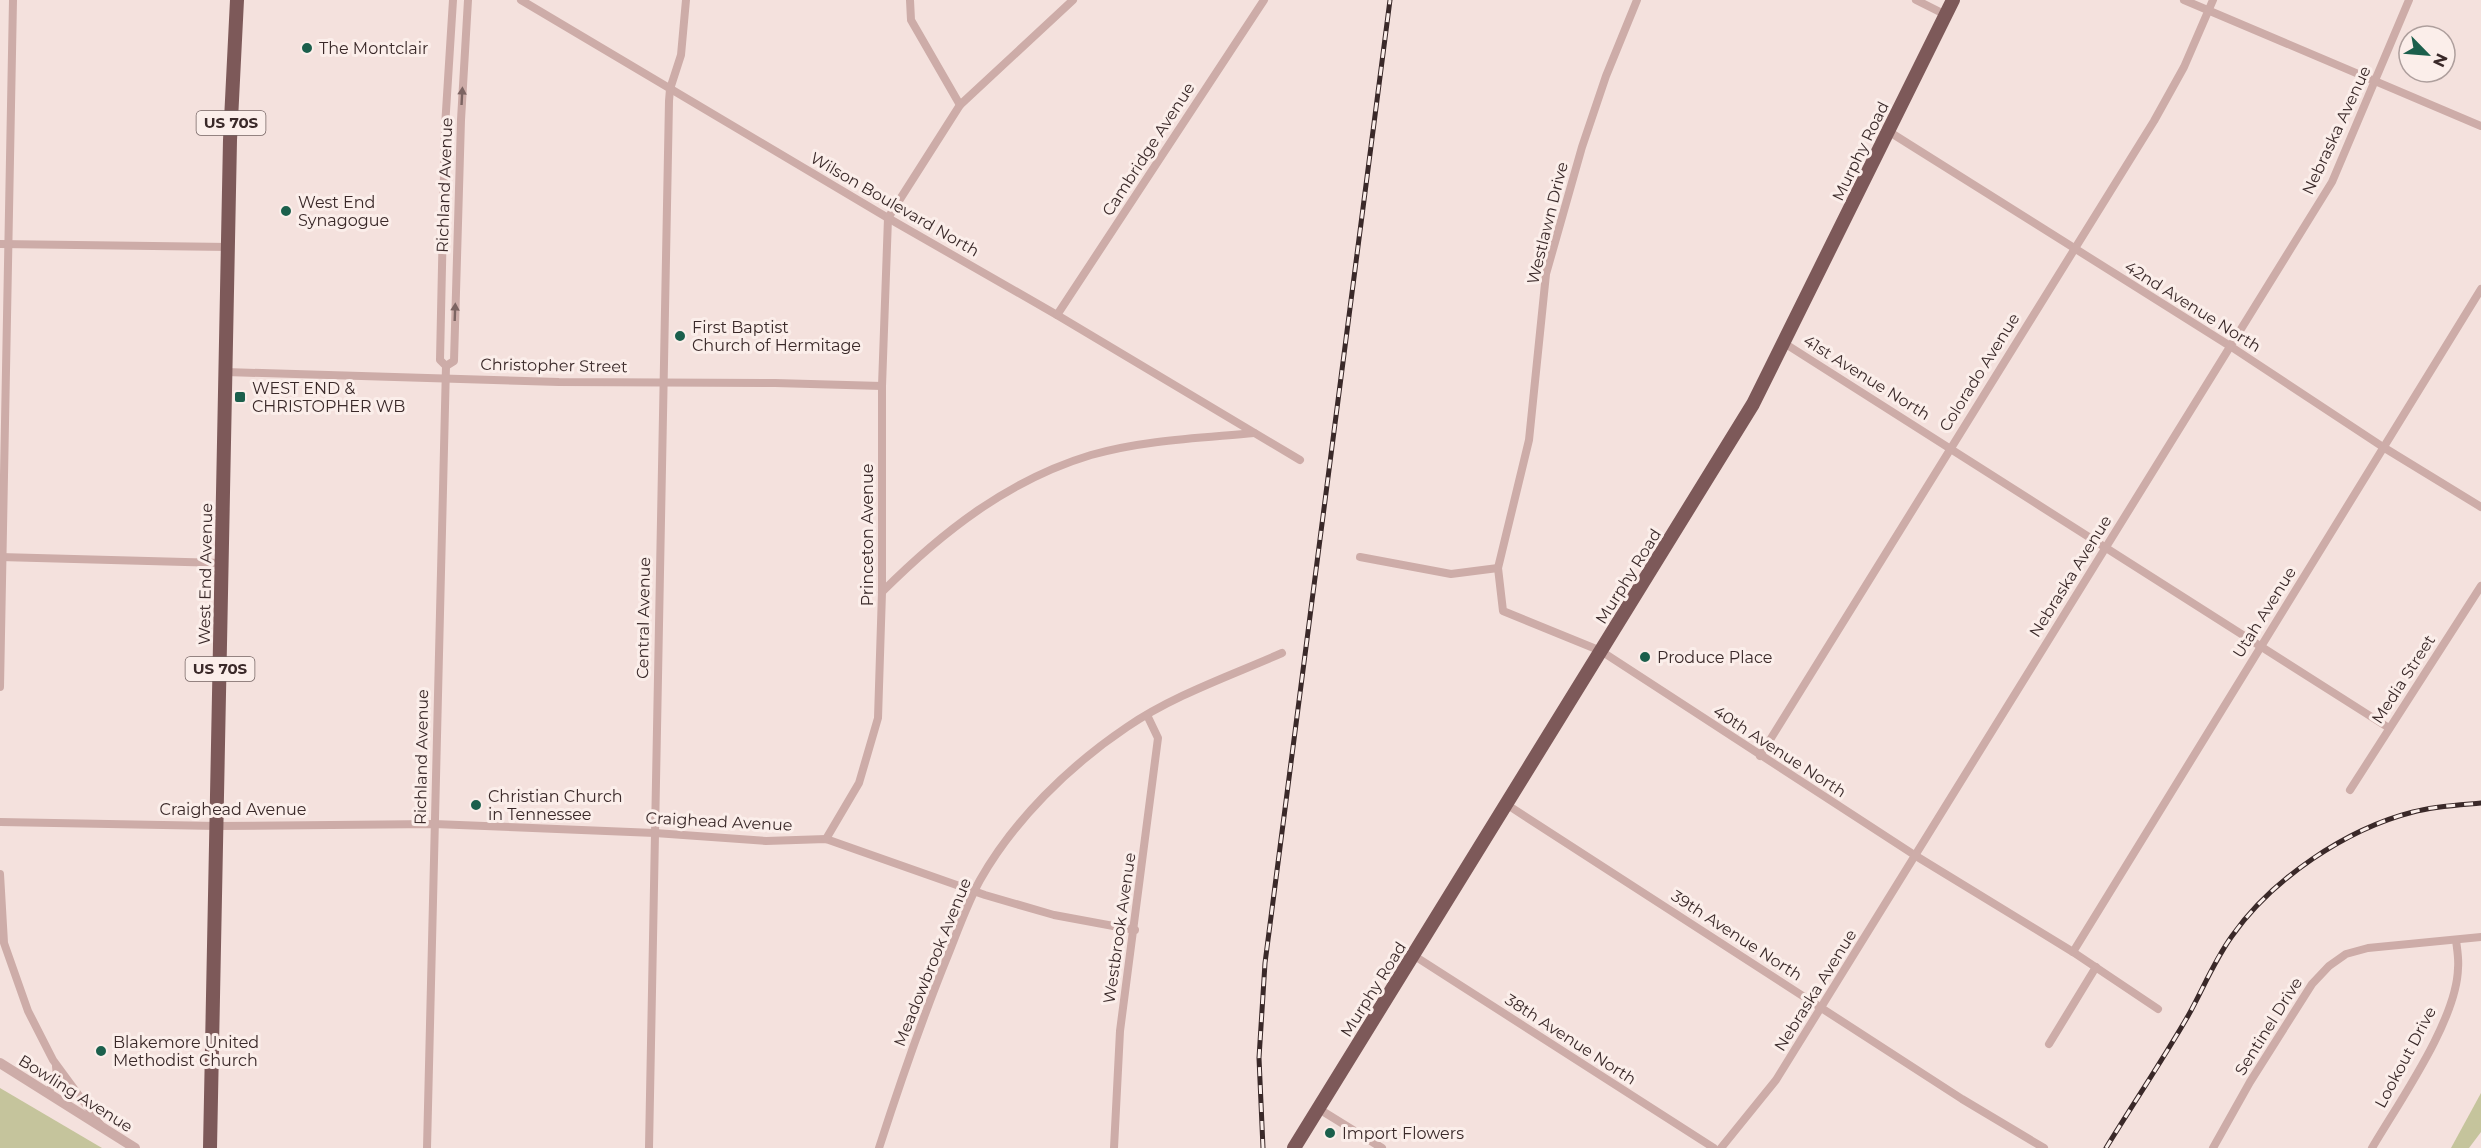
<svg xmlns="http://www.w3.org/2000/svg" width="2481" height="1148" viewBox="0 0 2481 1148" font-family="Montserrat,sans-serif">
	<rect width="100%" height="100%" fill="#f4e1dd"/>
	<!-- green -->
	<g fill="#c5c49c">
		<polygon points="0,1088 102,1148 0,1148"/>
		<polygon points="2481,1093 2481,1132 2469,1148 2451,1148"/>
	</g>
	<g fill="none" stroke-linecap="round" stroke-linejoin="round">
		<!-- minor -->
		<g stroke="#cdaca8" stroke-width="8">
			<polyline points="521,0 888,218 1057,315 1300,460"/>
			<polyline points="910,0 911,20 960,105"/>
			<polyline points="1637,0 1606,76 1582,147 1546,274 1529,440 1498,568 1503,611 1601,651 1916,856 2073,952 2158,1009"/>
			<polyline points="1916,0 1946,15"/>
			<polyline points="2184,0 2481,126"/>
			<polyline points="1888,131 2230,346 2383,447 2481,507"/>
			<polyline points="0,244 229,247"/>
			<polyline points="1057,315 1264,0"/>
			<polyline points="1784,343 2389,728"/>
			<polyline points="446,366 454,361 461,120 468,0"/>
			<polyline points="226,372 559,382 775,383 882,386"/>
			<polyline points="0,557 222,563"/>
			<polyline points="1360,557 1451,574 1498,568"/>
			<path d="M882 592C942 532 1008 480 1091 455 1143 440 1200 438 1254 433"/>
			<polyline points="0,687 13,0"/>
			<polyline points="1760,756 2154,121 2184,67 2213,0"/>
			<polyline points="2350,790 2481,586"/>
			<polyline points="1506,804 1962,1099 2044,1148"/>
			<polyline points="0,822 217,826 434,824 655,833 766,841 826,839 985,895 1054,915 1135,930"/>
			<polyline points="826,839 859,783 878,718 882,592 882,386 888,218 960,105 1073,0"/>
			<polyline points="0,874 4,943 28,1011 53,1060 100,1124"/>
			<polyline points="2073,952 2481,289"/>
			<polyline points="1413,955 1714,1148"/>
			<polyline points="2049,1044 2096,967"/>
			<polyline points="48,1093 57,1076 56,1066"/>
			<polyline points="1319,1109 1382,1148"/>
			<polyline points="427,1148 446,366 440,360 445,127 453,0"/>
			<polyline points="649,1148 669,101 670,89 681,55 686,0"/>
			<path d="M879 1148C900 1083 922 1019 948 955 958 930 967 904 980 880 1014 820 1069 766 1127 727 1174 695 1230 676 1282 653"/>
			<polyline points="1114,1148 1120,1031 1158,738 1147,715"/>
			<polyline points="1721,1148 1776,1080 2332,182 2409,0"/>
			<polyline points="2213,1148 2250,1082 2312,984 2329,966 2346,954 2368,948 2481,937"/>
			<path d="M2372 1148C2399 1102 2457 1020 2458 968 2459 959 2457 949 2456 940"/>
		</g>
		<!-- tertiary -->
		<polyline stroke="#cdaca8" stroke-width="10" points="0,1063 135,1148"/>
		<!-- primary -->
		<g stroke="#7d5959" stroke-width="14">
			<polyline points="210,1148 230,140 237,0"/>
			<polyline points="1294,1148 1753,404 1953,0"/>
		</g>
		<defs>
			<g id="rail">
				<polyline points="1263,1148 1259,1058 1265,963 1390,0"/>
				<path d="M2106 1148C2133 1104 2162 1061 2188 1016 2203 989 2214 961 2232 936 2272 879 2346 829 2413 812 2435 806 2458 805 2481 803"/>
			</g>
		</defs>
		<!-- rail casing -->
		<use href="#rail" stroke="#3a2929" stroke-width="5"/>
		<!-- rail -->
		<use href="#rail" stroke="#fbeeea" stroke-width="3" stroke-dasharray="9" stroke-linecap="butt"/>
	</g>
	<!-- one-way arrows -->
	<defs><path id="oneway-solid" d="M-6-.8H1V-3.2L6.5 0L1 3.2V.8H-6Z" transform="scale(1.5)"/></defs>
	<g fill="#7c6462">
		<use href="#oneway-solid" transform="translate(462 96) rotate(-87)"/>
		<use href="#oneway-solid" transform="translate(455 312) rotate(-88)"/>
	</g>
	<!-- markers -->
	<g fill="#1b5f4c" stroke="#fbeeea" stroke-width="2">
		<circle cx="307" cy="48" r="6"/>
		<circle cx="286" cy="211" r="6"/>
		<circle cx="680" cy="336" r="6"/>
		<rect x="234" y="391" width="12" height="12" rx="3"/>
		<circle cx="1645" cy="657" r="6"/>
		<circle cx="476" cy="805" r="6"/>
		<circle cx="101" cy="1051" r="6"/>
		<circle cx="1330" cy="1133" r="6"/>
	</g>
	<g text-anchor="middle" stroke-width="6" stroke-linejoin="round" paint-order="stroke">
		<!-- shield labels -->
		<g fill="#fbeeea" stroke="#746463" stroke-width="1.5">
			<rect x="196.5" y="111" width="69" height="24" rx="4.5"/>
			<rect x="185.5" y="657" width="69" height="24" rx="4.5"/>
		</g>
		<g font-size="15" font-weight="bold" fill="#3a2929">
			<text x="231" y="128">US 70S</text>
			<text x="220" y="674">US 70S</text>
		</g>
		<!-- poi labels -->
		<g font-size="16" fill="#3a2929" stroke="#fbeeea" text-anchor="start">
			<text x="319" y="54">The Montclair</text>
			<text x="298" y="208">West End<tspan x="298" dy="18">Synagogue</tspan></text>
			<text x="692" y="333">First Baptist<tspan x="692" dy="18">Church of Hermitage</tspan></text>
			<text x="252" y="394">WEST END &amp;<tspan x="252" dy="18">CHRISTOPHER WB</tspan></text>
			<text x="1657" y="663">Produce Place</text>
			<text x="488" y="802">Christian Church<tspan x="488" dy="18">in Tennessee</tspan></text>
			<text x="113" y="1048">Blakemore United<tspan x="113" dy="18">Methodist Church</tspan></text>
			<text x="1342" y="1139">Import Flowers</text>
		</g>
		<!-- street labels -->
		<g font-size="16" fill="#3a2929" stroke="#fbeeea">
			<text transform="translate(2336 130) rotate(-65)" y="6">Nebraska Avenue</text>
			<text transform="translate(1148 149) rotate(-57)" y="6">Cambridge Avenue</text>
			<text transform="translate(1860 151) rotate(-64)" y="6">Murphy Road</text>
			<text transform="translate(444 185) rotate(-88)" y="6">Richland Avenue</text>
			<text transform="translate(895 204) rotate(30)" y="6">Wilson Boulevard North</text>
			<text transform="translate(1547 223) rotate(-76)" y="6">Westlawn Drive</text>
			<text transform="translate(2193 306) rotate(32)" y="6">42nd Avenue North</text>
			<text transform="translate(554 365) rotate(1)" y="6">Christopher Street</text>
			<text transform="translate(1979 372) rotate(-58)" y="6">Colorado Avenue</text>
			<text transform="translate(1867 377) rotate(32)" y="6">41st Avenue North</text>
			<text transform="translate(867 535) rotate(-90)" y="6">Princeton Avenue</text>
			<text transform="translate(205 574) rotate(-89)" y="6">West End Avenue</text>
			<text transform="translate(1628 576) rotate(-58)" y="6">Murphy Road</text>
			<text transform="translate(2070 576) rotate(-58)" y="6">Nebraska Avenue</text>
			<text transform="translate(2264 612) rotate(-58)" y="6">Utah Avenue</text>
			<text transform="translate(643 618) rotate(-89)" y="6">Central Avenue</text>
			<text transform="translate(2403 679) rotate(-57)" y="6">Media Street</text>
			<text transform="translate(1780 751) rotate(33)" y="6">40th Avenue North</text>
			<text transform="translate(421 757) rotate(-89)" y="6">Richland Avenue</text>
			<text x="233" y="815">Craighead Avenue</text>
			<text transform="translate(719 821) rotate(3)" y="6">Craighead Avenue</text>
			<text transform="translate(1119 928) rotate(-82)" y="6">Westbrook Avenue</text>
			<text transform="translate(1737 935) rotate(33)" y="6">39th Avenue North</text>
			<text transform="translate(932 962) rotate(-68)" y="6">Meadowbrook Avenue</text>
			<text transform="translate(1373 989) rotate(-58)" y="6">Murphy Road</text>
			<text transform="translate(1815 990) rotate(-58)" y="6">Nebraska Avenue</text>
			<text transform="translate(2268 1026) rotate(-58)" y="6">Sentinel Drive</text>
			<text transform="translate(1571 1039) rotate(33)" y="6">38th Avenue North</text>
			<text transform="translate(2405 1057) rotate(-62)" y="6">Lookout Drive</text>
			<text transform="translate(76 1093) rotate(32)" y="6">Bowling Avenue</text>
		</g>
	</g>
	<!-- north arrow -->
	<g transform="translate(2427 54) rotate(115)"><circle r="28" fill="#fbeeea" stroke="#ae9f9d" stroke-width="1.5"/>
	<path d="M0-4.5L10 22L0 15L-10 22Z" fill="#1b5f4c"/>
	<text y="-9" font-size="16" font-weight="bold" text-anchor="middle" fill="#3a2929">N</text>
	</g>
</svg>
